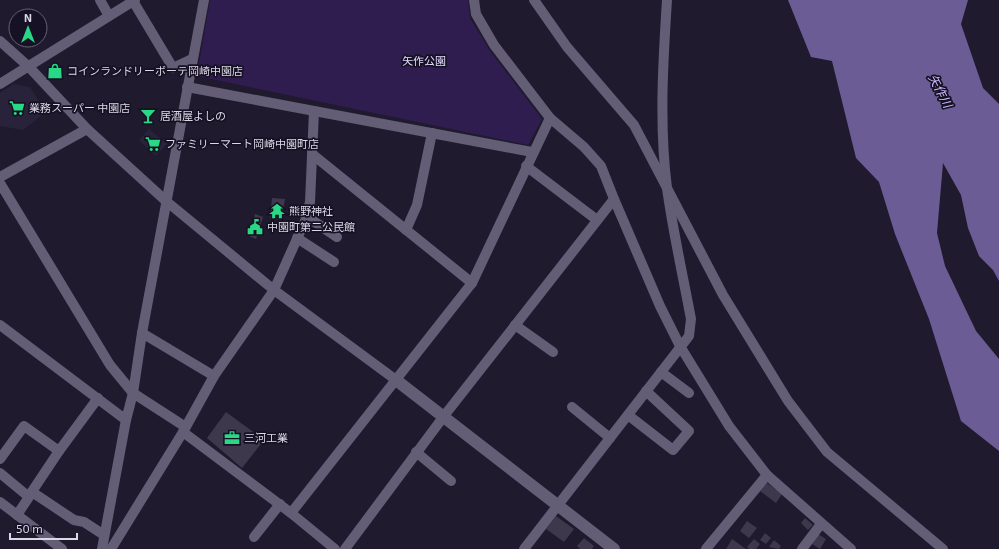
<svg xmlns="http://www.w3.org/2000/svg" width="999" height="549" viewBox="0 0 999 549" font-family="'Exo 2','Noto Sans JP',sans-serif">
	<rect width="100%" height="100%" fill="#201a2e"/>
	<!-- built -->
	<g fill="#29223b">
		<polygon points="14,84 30,87 43,108 41,116 23,130 0,126 0,93"/>
		<polygon points="149,129 167,144 156,156 139,140"/>
	</g>
	<!-- green -->
	<polygon fill="#2e1d4e" points="210,0 468,0 470,18 490,51 542,119 528,145 197,76"/>
	<!-- water -->
	<polygon fill="#6c5c95" points="788,0 968,0 961,24 983,88 999,104 999,281 993,270 979,256 968,228 961,195 943,163 937,233 945,266 976,331 999,359 999,451 961,421 929,319 895,234 879,182 856,158 832,61 811,57"/>
	<!-- building -->
	<g fill="#3e384d">
		<polygon points="272,198 285,199 281,220 270,219"/>
		<polygon points="255,214 263,217 256,239 249,236"/>
		<polygon points="226,412 264,440 242,468 207,438"/>
		<polygon points="767,483 782,494 776,503 760,491"/>
		<polygon points="556,516 574,529 564,542 546,529"/>
		<polygon points="805,518 813,525 808,530 801,523"/>
		<polygon points="747,521 757,528 749,538 740,531"/>
		<polygon points="765,533 771,538 766,544 760,540"/>
		<polygon points="818,534 826,539 820,549 812,544"/>
		<polygon points="584,538 594,546 592,549 580,549 577,546"/>
		<polygon points="732,539 746,549 726,549"/>
		<polygon points="754,539 760,544 756,549 749,549 747,547"/>
		<polygon points="774,540 781,546 779,549 769,547"/>
	</g>
	<g fill="none" stroke-linecap="round" stroke-linejoin="round">
		<!-- minor -->
		<g stroke="#635e75" stroke-width="10">
			<polyline points="100,0 109,16"/>
			<polyline points="534,0 567,47 634,125 723,295 788,401 827,452 943,549"/>
			<polyline points="133,1 173,68 192,59"/>
			<polyline points="0,41 29,67 87,129 166,201 274,290 396,380"/>
			<polyline points="0,84 135,0"/>
			<polyline points="187,87 532,152"/>
			<polyline points="312,154 472,283"/>
			<polyline points="526,166 597,220"/>
			<polyline points="0,177 87,129"/>
			<polyline points="0,183 110,365 133,393 184,426"/>
			<polyline points="614,199 660,306 680,346 729,426 767,475 851,549"/>
			<polyline points="306,216 337,237"/>
			<polyline points="406,230 417,205 432,133"/>
			<polyline points="297,238 334,262"/>
			<polyline points="0,325 126,420"/>
			<polyline points="515,325 553,352"/>
			<polyline points="142,333 214,376"/>
			<polyline points="661,372 689,393"/>
			<polyline points="572,407 610,438"/>
			<polyline points="628,415 673,450 689,431 646,391"/>
			<polyline points="183,432 291,513 335,549"/>
			<polyline points="416,452 451,481"/>
			<polyline points="0,459 24,426 59,451 98,398"/>
			<polyline points="0,473 29,497 17,515"/>
			<polyline points="32,492 74,520 84,522 104,535"/>
			<polyline points="29,496 59,451"/>
			<polyline points="0,502 62,549"/>
			<polyline points="291,513 472,283 550,118"/>
			<polyline points="254,537 280,504"/>
			<polyline points="102,549 126,420 133,393 142,333 204,0"/>
			<polyline points="111,549 183,432 214,376 274,290 305,221 310,202 314,111"/>
			<polyline points="345,549 444,416 614,199 601,166 584,147 550,118 494,45 476,14 474,0"/>
			<path d="M524 549 689 336 691 319C683 276 673 232 667 188 659 126 663 62 667 0"/>
			<polyline points="706,549 767,475"/>
			<polyline points="802,549 821,524"/>
		</g>
		<!-- tertiary -->
		<polyline stroke="#635e75" stroke-width="12" points="396,380 614,549"/>
	</g>
	<!-- icons -->
	<defs>
		<symbol id="shop-bare" viewBox="-9 -9 18 18"><path d="M-5-2.5h2.3a2.7 3.5 0 0 1 5.4 0H5L5.5 6h-11ZM-1.5-2.5h3a1.5 2.3 0 0 0-3 0Z" fill="#28d885" stroke="#161124" stroke-width="2.5" paint-order="stroke"/></symbol>
		<symbol id="supermarket-bare" viewBox="-9 -9 18 18"><path d="M-6-5.5h2.5l.6 2H6L4.5 2H-2.5L-4.4-4H-6ZM-1.5 3.2a1.3 1.3 0 1 0 .1 0ZM3 3.2a1.3 1.3 0 1 0 .1 0Z" fill="#28d885" stroke="#161124" stroke-width="2.5" paint-order="stroke"/></symbol>
		<symbol id="bar-bare" viewBox="-9 -9 18 18"><path d="M-6-5H6L.8 .8V4.5H3.5V6h-7V4.5H-.8V.8Z" fill="#28d885" stroke="#161124" stroke-width="2.5" paint-order="stroke"/></symbol>
		<symbol id="temple-bare" viewBox="-9 -9 18 18"><path d="M0-6L5-2H3V0L6.5 2.5H4V6H1.5V3h-3V6H-4V2.5H-6.5L-3 0V-2H-5Z" fill="#28d885" stroke="#161124" stroke-width="2.5" paint-order="stroke"/></symbol>
		<symbol id="civic-bare" viewBox="-9 -9 18 18"><path d="M-.6-6.5H3V-4.5H.6V-3L4-1V1h2V6H-6V1h2V-1L-.6-3ZM-1.2 2.5V6h2.4V2.5Z" fill="#28d885" stroke="#161124" stroke-width="2.5" paint-order="stroke"/></symbol>
		<symbol id="office-bare" viewBox="-9 -9 18 18"><path d="M-6-3h4V-5.5h4V-3h4V5H-6ZM-1-4.5V-3h2v-1.5ZM-6 0V1H6V0Z" fill="#28d885" stroke="#161124" stroke-width="2.5" paint-order="stroke"/></symbol>
	</defs>
	<g fill-rule="evenodd">
		<use href="#shop-bare" x="44" y="60" width="22" height="22"/>
		<use href="#supermarket-bare" x="6" y="97" width="22" height="22"/>
		<use href="#bar-bare" x="137" y="105" width="22" height="22"/>
		<use href="#supermarket-bare" x="142" y="133" width="22" height="22"/>
		<use href="#temple-bare" x="266" y="200" width="22" height="22"/>
		<use href="#civic-bare" x="244" y="216" width="22" height="22"/>
		<use href="#office-bare" x="221" y="427" width="22" height="22"/>
	</g>
	<g text-anchor="middle" stroke-width="3.5" stroke-linejoin="round" paint-order="stroke">
		<!-- park labels -->
		<g font-size="11" fill="#e4dcff" stroke="#161124">
			<text x="424" y="65">矢作公園</text>
		</g>
		<!-- poi labels -->
		<g font-size="11" fill="#dcd9e7" stroke="#161124" text-anchor="start">
			<text x="67" y="75">コインランドリーボーテ岡崎中園店</text>
			<text x="29" y="112">業務スーパー 中園店</text>
			<text x="160" y="120">居酒屋よしの</text>
			<text x="165" y="148">ファミリーマート岡崎中園町店</text>
			<text x="289" y="215">熊野神社</text>
			<text x="267" y="231">中園町第二公民館</text>
			<text x="244" y="442">三河工業</text>
		</g>
		<!-- water labels -->
		<g font-size="12" font-style="italic" fill="#cdbbff" stroke="#161124">
			<text transform="translate(940 91) rotate(62)" y="4">矢作川</text>
		</g>
	</g>
	<!-- north arrow -->
	<g transform="translate(28 28)"><circle r="19" fill="#161124" stroke="#656172"/>
	<path d="M0-3L7 15L0 10L-7 15Z" fill="#28d885"/>
	<text y="-6" font-size="11" font-weight="bold" text-anchor="middle" fill="#dcd9e7">N</text>
	</g>
	<!-- scale -->
	<path d="M10 533v6h67v-6" fill="none" stroke="#dcd9e7" stroke-width="2"/>
	<text x="16" y="533" font-size="12" fill="#dcd9e7" stroke="#161124" stroke-width="3" paint-order="stroke">50 m</text>
</svg>
